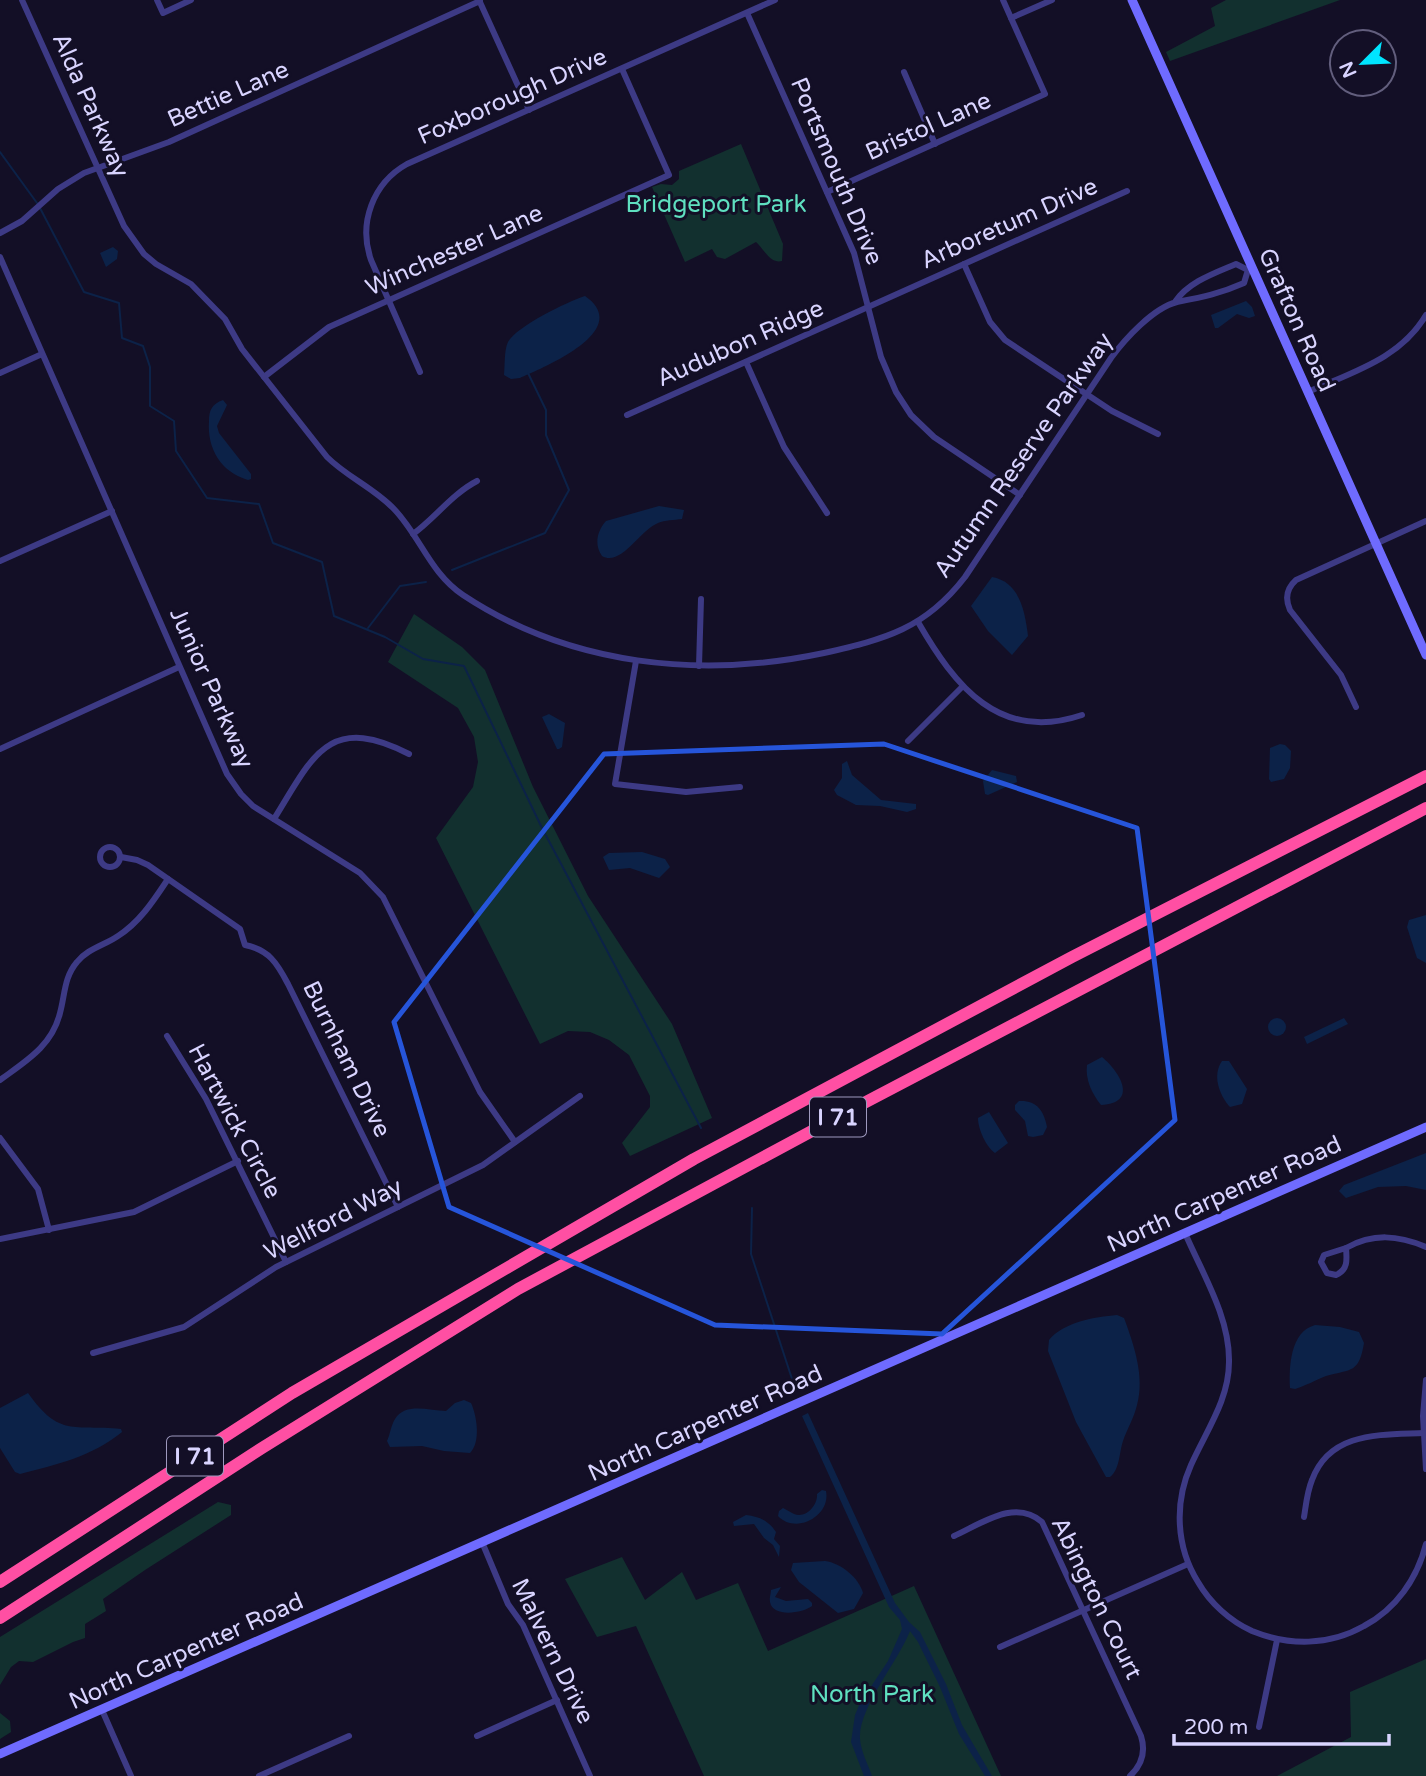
<svg xmlns="http://www.w3.org/2000/svg" width="1426" height="1776" viewBox="0 0 1426 1776" font-family="'Varela Round',sans-serif">
	<rect width="100%" height="100%" fill="#130f26"/>
	<!-- green -->
	<g fill="#12302f">
		<polygon points="1226,0 1340,0 1170,61 1166,52 1215,26 1211,8"/>
		<path d="M741 144 783 244 782 261C770 264 764 249 756 242L725 259 717 257 712 249 685 262 652 187 661 184 672 185 679 179V171Z"/>
		<polygon points="414,614 462,647 485,670 533,787 588,896 672,1024 712,1118 630,1156 622,1143 650,1107 650,1096 629,1055 609,1040 590,1032 568,1031 540,1044 436,838 473,787 478,762 474,737 458,708 388,662"/>
		<polygon points="218,1502 231,1505 231,1515 145,1570 103,1599 106,1611 85,1624 85,1638 73,1642 33,1662 19,1661 11,1667 0,1685 0,1637"/>
		<polygon points="622,1557 645,1600 682,1572 696,1600 738,1583 768,1651 914,1586 1001,1776 704,1776 636,1626 597,1637 565,1579"/>
		<polygon points="1426,1659 1426,1776 1277,1776 1351,1737 1350,1692"/>
		<polygon points="0,1713 10,1721 11,1732 0,1739"/>
	</g>
	<!-- water -->
	<g fill="#0c2248">
		<polygon points="113,247 118,251 117,259 106,267 100,253"/>
		<path d="M585 296C634 330 545 367 520 378L511 379 504 375C505 366 504 350 508 342 517 326 567 302 585 296Z"/>
		<polygon points="1246,301 1252,307 1255,316 1249,318 1237,314 1218,328 1215,328 1211,315"/>
		<path d="M223 400 227 405 217 426 219 433 251 474V479L248 480C221 472 207 449 209 421 209 410 212 404 223 400Z"/>
		<path d="M659 506 684 510 682 519C674 520 665 520 658 523 640 530 621 567 602 556 594 545 597 531 606 521Z"/>
		<path d="M992 577C1020 582 1025 612 1028 636L1012 655 988 631 971 606Z"/>
		<polygon points="549,714 565,723 562,747 559,749 557,749 542,717"/>
		<polygon points="1280,744 1285,745 1291,751 1290,768 1284,779 1271,782 1269,779 1270,748"/>
		<polygon points="847,761 852,775 881,800 916,804 916,809 907,812 880,806 856,805 837,795 834,790 842,778 842,764"/>
		<polygon points="992,770 1016,776 1017,782 988,795 985,794 983,781"/>
		<polygon points="642,852 665,859 670,867 659,878 630,868 609,870 603,857 609,853"/>
		<polygon points="1426,915 1426,963 1417,958 1407,927 1409,920"/>
		<circle cx="1277" cy="1027" r="9"/>
		<polygon points="1344,1018 1348,1024 1307,1044 1304,1037"/>
		<path d="M1102 1057C1121 1073 1138 1103 1101 1105 1092 1094 1085 1079 1087 1065Z"/>
		<path d="M1222 1061H1229L1247 1089 1242 1104 1230 1107C1219 1095 1212 1075 1222 1061Z"/>
		<path d="M1019 1101C1036 1100 1044 1110 1047 1127L1043 1135 1033 1137 1028 1136 1025 1121 1015 1110V1105Z"/>
		<path d="M989 1112 1008 1143 995 1153C986 1147 978 1129 978 1118Z"/>
		<polygon points="1426,1153 1426,1190 1406,1186 1378,1187 1346,1198 1339,1191 1344,1185"/>
		<path d="M1117 1315 1124 1318C1134 1345 1145 1377 1137 1405 1134 1418 1127 1429 1123 1441 1119 1453 1120 1469 1110 1477H1106L1076 1422 1048 1351 1049 1340C1064 1322 1094 1317 1117 1315Z"/>
		<path d="M1315 1325 1340 1327 1359 1332 1364 1343C1359 1373 1352 1369 1326 1376 1316 1380 1305 1386 1295 1389L1290 1388C1289 1367 1290 1332 1315 1325Z"/>
		<path d="M28 1393C60 1438 73 1424 121 1429L122 1432C93 1456 56 1465 20 1474L15 1472 0 1448V1408Z"/>
		<path d="M464 1400 471 1403C477 1416 481 1442 470 1453L444 1451 422 1446 390 1447 387 1441C390 1435 391 1425 395 1419 406 1402 429 1411 446 1411L455 1403Z"/>
		<path d="M808 1413 895 1603 909 1622 920 1632 946 1684 962 1725 992 1776H985L959 1734 940 1687 918 1642 910 1631C898 1662 858 1708 860 1739 861 1752 868 1764 872 1776H864L851 1742 855 1715 860 1703 888 1661 902 1629 900 1620 889 1607 802 1416Z"/>
		<path d="M822 1490 826 1491C831 1516 796 1535 778 1516L779 1511 783 1508C787 1510 790 1512 794 1514 806 1519 818 1505 817 1494Z"/>
		<path d="M746 1515C760 1517 768 1520 776 1532L774 1539 780 1546 779 1557 773 1545 764 1538 754 1524 734 1526 733 1522Z"/>
		<path d="M825 1561C841 1563 859 1578 863 1593L854 1609 838 1613 799 1582 791 1570 793 1563Z"/>
		<path d="M781 1587 775 1597 786 1601 808 1599 812 1603V1606C803 1613 773 1618 770 1602 769 1598 771 1594 771 1590Z"/>
	</g>
	<g fill="none" stroke-linecap="round" stroke-linejoin="round">
		<!-- stream -->
		<g stroke="#0c2248" stroke-width="2">
			<polyline points="0,152 37,203"/>
			<polyline points="40,208 84,292 119,303 122,338 143,346 150,367 150,406 174,421 176,451 207,498 259,504 273,543 322,562 334,616 385,637 423,659 464,666 542,828 701,1128"/>
			<polyline points="452,570 545,533 569,490 546,435 546,410 528,373"/>
			<polyline points="368,628 400,586 426,582"/>
			<polyline points="752,1208 751,1254 795,1388"/>
		</g>
		<!-- street -->
		<g stroke="#3d3a85" stroke-width="6">
			<path d="M22 0 124 226 144 254 156 264 191 284 225 319 242 349 327 457C347 477 374 488 394 509 420 536 430 573 463 595 570 666 701 679 824 653 885 639 925 629 965 577L1111 358C1125 339 1153 308 1177 302 1203 297 1219 294 1244 283L1248 270 1236 264C1215 273 1188 282 1175 302"/>
			<polyline points="157,0 163,13 191,0"/>
			<polyline points="479,0 529,110"/>
			<polyline points="747,13 854,253 881,357 896,392 911,415 934,437 1020,495"/>
			<polyline points="1011,18 1052,0"/>
			<polyline points="904,72 935,144"/>
			<polyline points="827,192 1045,94 1003,0"/>
			<polyline points="0,233 22,221 58,189 84,173 169,142 480,1"/>
			<polyline points="0,257 227,774 241,794 253,806 360,873 383,897 480,1092 515,1142"/>
			<polyline points="964,264 990,322 1005,340 1112,411 1158,434"/>
			<polyline points="746,362 784,447 827,513"/>
			<path d="M420 372 371 260C358 223 373 183 407 164L775 0"/>
			<polyline points="0,373 42,354"/>
			<polyline points="264,377 329,327 669,175 622,69"/>
			<path d="M1308 392C1352 372 1400 359 1426 315"/>
			<polyline points="627,415 1127,191"/>
			<path d="M413 534C435 518 452 494 477 481"/>
			<polyline points="0,561 112,511"/>
			<path d="M918 622C955 686 999 743 1082 715"/>
			<polyline points="636,661 615,784 686,792 740,787"/>
			<polyline points="699,666 701,599"/>
			<path d="M1356 707 1341 675 1290 610C1285 599 1286 589 1296 580L1426 521"/>
			<polyline points="908,741 962,687"/>
			<polyline points="0,749 179,667"/>
			<path d="M274 819C312 758 328 712 409 754"/>
			<circle cx="110" cy="857" r="10"/>
			<path d="M121 857 137 860 148 865 240 929 245 945C269 950 277 963 288 984L398 1207"/>
			<polyline points="167,1036 206,1099 286,1262"/>
			<path d="M0 1080C26 1061 52 1046 60 1013 65 995 64 977 77 962 87 949 105 945 118 936 140 922 154 900 168 879"/>
			<polyline points="0,1138 38,1189 49,1230"/>
			<path d="M1185 1233C1202 1273 1230 1317 1229 1362 1229 1400 1206 1431 1191 1465 1174 1503 1176 1547 1198 1582 1210 1603 1230 1621 1252 1631 1289 1646 1329 1646 1364 1626 1396 1609 1417 1579 1426 1544"/>
			<polyline points="0,1239 134,1212 238,1161"/>
			<path d="M1346 1248C1347 1260 1348 1270 1336 1275L1327 1273 1321 1262 1324 1255Z"/>
			<path d="M1346 1248C1373 1233 1398 1235 1426 1247"/>
			<polyline points="93,1353 184,1327 276,1267 483,1165 580,1096"/>
			<polyline points="1426,1380 1423,1416 1426,1469"/>
			<path d="M1304 1517C1306 1505 1307 1492 1312 1480 1330 1431 1381 1435 1424 1433"/>
			<path d="M954 1536C981 1524 1015 1498 1042 1522L1141 1736C1146 1752 1142 1765 1130 1776"/>
			<polyline points="482,1542 508,1604 523,1625 590,1776"/>
			<polyline points="1000,1647 1188,1564"/>
			<polyline points="102,1710 131,1776"/>
			<polyline points="1259,1727 1277,1640"/>
			<polyline points="477,1736 557,1700"/>
			<polyline points="259,1776 349,1736"/>
		</g>
		<!-- secondary -->
		<g stroke="#6f6bff" stroke-width="9">
			<polyline points="1132,0 1426,655"/>
			<polyline points="0,1754 1426,1127"/>
		</g>
		<!-- highway -->
		<g stroke="#ff4fa3" stroke-width="12">
			<polyline points="0,1582 292,1393 694,1159 1072,957 1426,776"/>
			<polyline points="0,1618 262,1448 518,1289 864,1103 1426,808"/>
		</g>
	</g>
	<!-- marked area -->
	<path fill="none" stroke="#2655da" stroke-width="5" stroke-linejoin="round" d="M884 744 1137 828 1175 1120 942 1334 715 1325 449 1207 394 1022 604 754Z"/>
	<g text-anchor="middle" stroke-width="6" stroke-linejoin="round" paint-order="stroke">
		<!-- shield labels -->
		<g fill="#130f26" stroke="#9e99be" stroke-width="2">
			<rect x="810" y="1097.5" width="56" height="39" rx="5"/>
			<rect x="167" y="1436.5" width="56" height="39" rx="5"/>
		</g>
		<g font-size="23" font-weight="bold" fill="#d9d4ff">
			<text x="838" y="1125">I 71</text>
			<text x="195" y="1464">I 71</text>
		</g>
		<!-- street labels -->
		<g font-size="24" fill="#d9d4ff" stroke="#130f26">
			<text transform="translate(228 94) rotate(-24)" y="8">Bettie Lane</text>
			<text transform="translate(512 96) rotate(-24)" y="8">Foxborough Drive</text>
			<text transform="translate(91 105) rotate(66)" y="8">Alda Parkway</text>
			<text transform="translate(928 126) rotate(-24)" y="8">Bristol Lane</text>
			<text transform="translate(837 171) rotate(67)" y="8">Portsmouth Drive</text>
			<text transform="translate(1009 223) rotate(-24)" y="8">Arboretum Drive</text>
			<text transform="translate(454 250) rotate(-24)" y="8">Winchester Lane</text>
			<text transform="translate(1297 320) rotate(66)" y="8">Grafton Road</text>
			<text transform="translate(740 343) rotate(-24)" y="8">Audubon Ridge</text>
			<text transform="translate(1023 455) rotate(-55)" y="8">Autumn Reserve Parkway</text>
			<text transform="translate(212 688) rotate(66)" y="8">Junior Parkway</text>
			<text transform="translate(347 1059) rotate(64)" y="8">Burnham Drive</text>
			<text transform="translate(235 1121) rotate(62)" y="8">Hartwick Circle</text>
			<text transform="translate(1224 1194) rotate(-24)" y="8">North Carpenter Road</text>
			<text transform="translate(333 1219) rotate(-27)" y="8">Wellford Way</text>
			<text transform="translate(705 1423) rotate(-24)" y="8">North Carpenter Road</text>
			<text transform="translate(1097 1598) rotate(64)" y="8">Abington Court</text>
			<text transform="translate(186 1651) rotate(-24)" y="8">North Carpenter Road</text>
			<text transform="translate(553 1651) rotate(64)" y="8">Malvern Drive</text>
		</g>
		<!-- park labels -->
		<g font-size="24" fill="#5fe0c0" stroke="#130f26">
			<text x="716" y="212">Bridgeport Park</text>
			<text x="872" y="1702">North Park</text>
		</g>
	</g>
	<!-- north arrow -->
	<g transform="translate(1363 63) rotate(246)"><circle r="33" fill="#130f26" stroke="#625e7d" stroke-width="2"/>
	<path d="M0-5L12 26L0 18L-12 26Z" fill="#00e5ff"/>
	<text y="-10" font-size="19" font-weight="bold" text-anchor="middle" fill="#d9d4ff">N</text>
	</g>
	<!-- scale -->
	<path d="M1174 1734v10h215v-10" fill="none" stroke="#d9d4ff" stroke-width="3.5"/>
	<text x="1184" y="1734" font-size="21" fill="#d9d4ff" stroke="#130f26" stroke-width="5" paint-order="stroke">200 m</text>
</svg>
